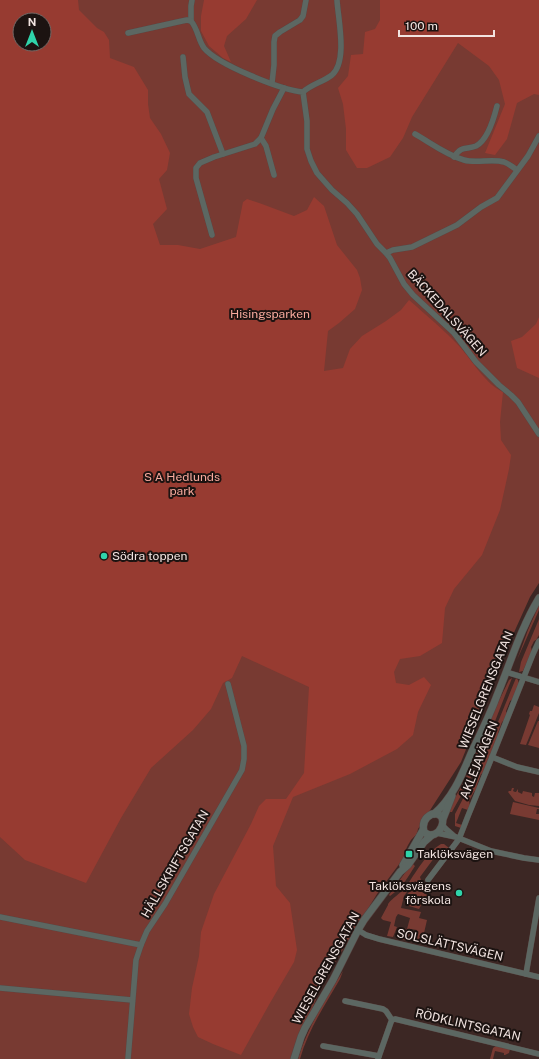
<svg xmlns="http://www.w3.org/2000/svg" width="539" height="1059" viewBox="0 0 539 1059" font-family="'Public Sans',sans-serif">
	<rect width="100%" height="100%" fill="#3c2724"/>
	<!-- green -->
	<g fill="#783a32" fill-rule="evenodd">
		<path d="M0 0H539V583L530 597 502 659 461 762 418 829C417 836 415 835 411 840 408 845 404 852 403 859L377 894 323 982 292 1059H0ZM20 20H44V44H20Z"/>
		<polygon points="539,605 539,610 517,660 528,630"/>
		<polygon points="539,619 539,635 536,640 534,641 531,647 532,651 523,671 519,672 521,662"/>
		<polygon points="512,678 481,757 468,783 453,810 452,812 449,812 452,803 464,782 478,750 492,715 509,680"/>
		<polygon points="516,678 518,680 519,684 513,699 510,701 506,711 507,714 505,720 502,722 498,733 499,735 484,773 481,774 477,785 478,787 476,790 474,792 469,801 470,805 468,810 462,808 456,823 462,825 461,828 455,826 455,814 480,766"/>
		<polygon points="534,705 539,707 539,713 526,745 520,744 530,715 529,714 530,711 532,711"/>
		<polygon points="538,721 539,721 539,748 528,745"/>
		<polygon points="512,788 514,788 513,791 515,792 516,792 518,789 518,792 522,794 523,791 532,793 532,796 534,797 535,793 539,793 539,806 529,805 515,801 508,792 509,791 511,791"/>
		<polygon points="513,802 539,808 539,809 537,809 536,814 539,814 539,820 510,814"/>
		<path d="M441 844H444L449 848 447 851 440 850 420 877 421 880 418 883 415 881 404 896 401 908 421 912 419 918 427 920 424 933H421L420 939 424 940V945L414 942 417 930 411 929 408 941 400 939V937L399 936 401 928 407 929 410 918 398 914 396 917 394 926 397 927 393 937 387 936 391 922 383 920 381 918 388 905V904C393 897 400 894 405 888 415 874 427 852 441 844Z"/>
		<path d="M412 863 415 866C408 877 402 888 390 896L389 895Z"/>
		<polygon points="413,887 427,895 427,898 425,898 419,909 409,906 405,901 406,896"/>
		<path d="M343 971 340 979C325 1005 308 1030 300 1059H298C308 1026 325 1000 343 971Z"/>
		<polygon points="496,1046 510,1049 509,1053 505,1055 504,1055 504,1053 495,1051 493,1059 490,1059 493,1048"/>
	</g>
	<!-- forest -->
	<g fill="#973b31" fill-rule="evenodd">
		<path d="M0 0H78L79 10 97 28 104 32 109 40 110 58 134 67 148 90V104L150 118 161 134 170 153 167 170 159 179 167 209 153 224 160 245H178L200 249 236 237 243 202 247 199 262 204 294 216 307 210 314 197 324 206 337 245 357 270 360 278 362 290 355 309 339 323 328 331 324 371 343 368 350 349 362 336 386 321 401 310 409 300C426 315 443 329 459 346 472 360 485 384 503 392L500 422 501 440 511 455 509 469 500 510 482 555 454 589 445 608 442 643 420 656 400 659 394 672 396 683 409 685 424 677 431 685 418 712 413 735 397 749 350 774 293 797 273 846 276 886 290 903 297 950 294 962 270 1003 241 1055 213 1044 198 1037 193 1027 189 1014 192 988 199 956 201 932 214 894 251 824 259 806 266 799H286L304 773 309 687 242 656 232 678 223 683 211 709 193 730 151 768 121 818 86 883 25 860 0 837ZM20 20H44V44H20Z"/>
		<polygon points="204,0 257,0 246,19 227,36 224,46 231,62 223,58 209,46 201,31 201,16"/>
		<polygon points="380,0 539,0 539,95 534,94 517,103 507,139 495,155 485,153 505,104 499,80 489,66 458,43 412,117 403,138 390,157 367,168 357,168 346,150 346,129 343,104 338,88 348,76 351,55 363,54 365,32 375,29 380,20"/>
		<polygon points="539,317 539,378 517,368 511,341 522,337 536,324"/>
	</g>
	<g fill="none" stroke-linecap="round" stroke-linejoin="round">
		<defs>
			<g id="minor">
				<polyline points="191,21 191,6 192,0"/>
				<path d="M128 33 182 21 187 20 191 21C198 29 198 40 204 48 218 65 282 90 303 92L307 121V149L311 161 317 173 332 190 347 203 357 214 377 244 386 253 390 258 404 284 413 295 454 333 476 362 499 385 511 395 518 402 539 434"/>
				<polyline points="183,57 185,77 189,94 207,112 223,154"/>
				<polyline points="272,83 274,65 274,42 275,36 280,32 300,20 303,16 306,0"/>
				<path d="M303 92C312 84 323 82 332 75 348 61 338 19 337 0"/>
				<path d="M415 134C431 143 446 155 464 160 477 164 491 158 504 162 509 164 513 167 517 170"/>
				<polyline points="261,138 266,146 274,175"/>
				<path d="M454 157C462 145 466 150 476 146 488 140 494 118 497 106"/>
				<polyline points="212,235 196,178 196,168 200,163 214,157 255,144 261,138 273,109 284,88"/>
				<polyline points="386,253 393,250 412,247 457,225 481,207 497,198 528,156 539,136"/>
				<polyline points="506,672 539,682"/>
				<polyline points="492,757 517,767 539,772"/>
				<polyline points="442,825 446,829 454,836"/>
				<polyline points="437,833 456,837 491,851 524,858 539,860"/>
				<polyline points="428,880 459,839 468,816 492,757 533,654 539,641"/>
				<polyline points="0,917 141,945"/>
				<polyline points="358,930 366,935 379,939 539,977"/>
				<polyline points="526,974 539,898"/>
				<polyline points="0,988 132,1000"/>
				<polyline points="345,1001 383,1009 386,1011 392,1020"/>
				<polyline points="323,1046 379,1056"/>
				<polyline points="128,1059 136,960 141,945 147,931 165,904 242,770 244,759 244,746 228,684"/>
				<polyline points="378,1059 391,1022 392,1020 395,1019 539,1054"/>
			</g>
			<g id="tertiary">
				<path d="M432 814C453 811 439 845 424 832 422 824 424 818 432 814Z"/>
				<path d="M434 814C454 797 463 772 473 749 482 731 491 712 498 693 511 661 521 628 539 598"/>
				<polyline points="443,819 452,796"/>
				<polyline points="403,865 423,830"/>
				<polyline points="294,1059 301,1037 305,1028 333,980 358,930 364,920 400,872 408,865 424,842 432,835"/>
			</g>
		</defs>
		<!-- minor casing -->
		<use href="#minor" stroke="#594542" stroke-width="6"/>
		<!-- tertiary casing -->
		<use href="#tertiary" stroke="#594542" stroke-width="8"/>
		<!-- minor -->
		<use href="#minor" stroke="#5c6762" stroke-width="5.5"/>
		<!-- tertiary -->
		<use href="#tertiary" stroke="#5c6762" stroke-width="7"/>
	</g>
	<!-- markers -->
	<g fill="#2fd4aa" stroke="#1c1311" stroke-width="1.5">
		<circle cx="104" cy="556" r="4"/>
		<rect x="405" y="850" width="8" height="8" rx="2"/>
		<circle cx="459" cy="893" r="4"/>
	</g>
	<g text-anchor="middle" stroke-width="4" stroke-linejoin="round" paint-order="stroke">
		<!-- street labels -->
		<g font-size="12" fill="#f2e4e1" stroke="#1c1311">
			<text transform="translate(447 313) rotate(48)" y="4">BÄCKEDALSVÄGEN</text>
			<text transform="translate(486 690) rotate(-68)" y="4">WIESELGRENSGATAN</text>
			<text transform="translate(479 760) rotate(-68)" y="4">AKLEJAVÄGEN</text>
			<text transform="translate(175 864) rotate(-60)" y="4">HÄLLSKRIFTSGATAN</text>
			<text transform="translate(450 945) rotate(13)" y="4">SOLSLÄTTSVÄGEN</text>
			<text transform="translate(326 968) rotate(-61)" y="4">WIESELGRENSGATAN</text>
			<text transform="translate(468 1025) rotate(13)" y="4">RÖDKLINTSGATAN</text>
		</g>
		<!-- park labels -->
		<g font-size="12" fill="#f8aa9e" stroke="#1c1311">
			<text x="270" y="318">Hisingsparken</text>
			<text x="182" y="481">S A Hedlunds<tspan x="182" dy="14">park</tspan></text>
		</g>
		<!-- poi labels -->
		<g font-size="12" fill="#f2e4e1" stroke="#1c1311" text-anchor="start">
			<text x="112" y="560">Södra toppen</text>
			<text x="417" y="858">Taklöksvägen</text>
			<text x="451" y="890" text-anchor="end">Taklöksvägens<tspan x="451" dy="14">förskola</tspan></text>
		</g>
	</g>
	<!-- north arrow -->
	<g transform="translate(32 32)"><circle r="19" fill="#1c1311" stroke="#726764"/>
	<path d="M0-3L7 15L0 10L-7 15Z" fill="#2fd4aa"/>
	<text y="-6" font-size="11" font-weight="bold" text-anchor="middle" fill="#f2e4e1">N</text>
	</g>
	<!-- scale -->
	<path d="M399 30v6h95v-6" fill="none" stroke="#f2e4e1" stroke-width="2"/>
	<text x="405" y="30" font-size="12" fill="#f2e4e1" stroke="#1c1311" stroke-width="3" paint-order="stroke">100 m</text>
</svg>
